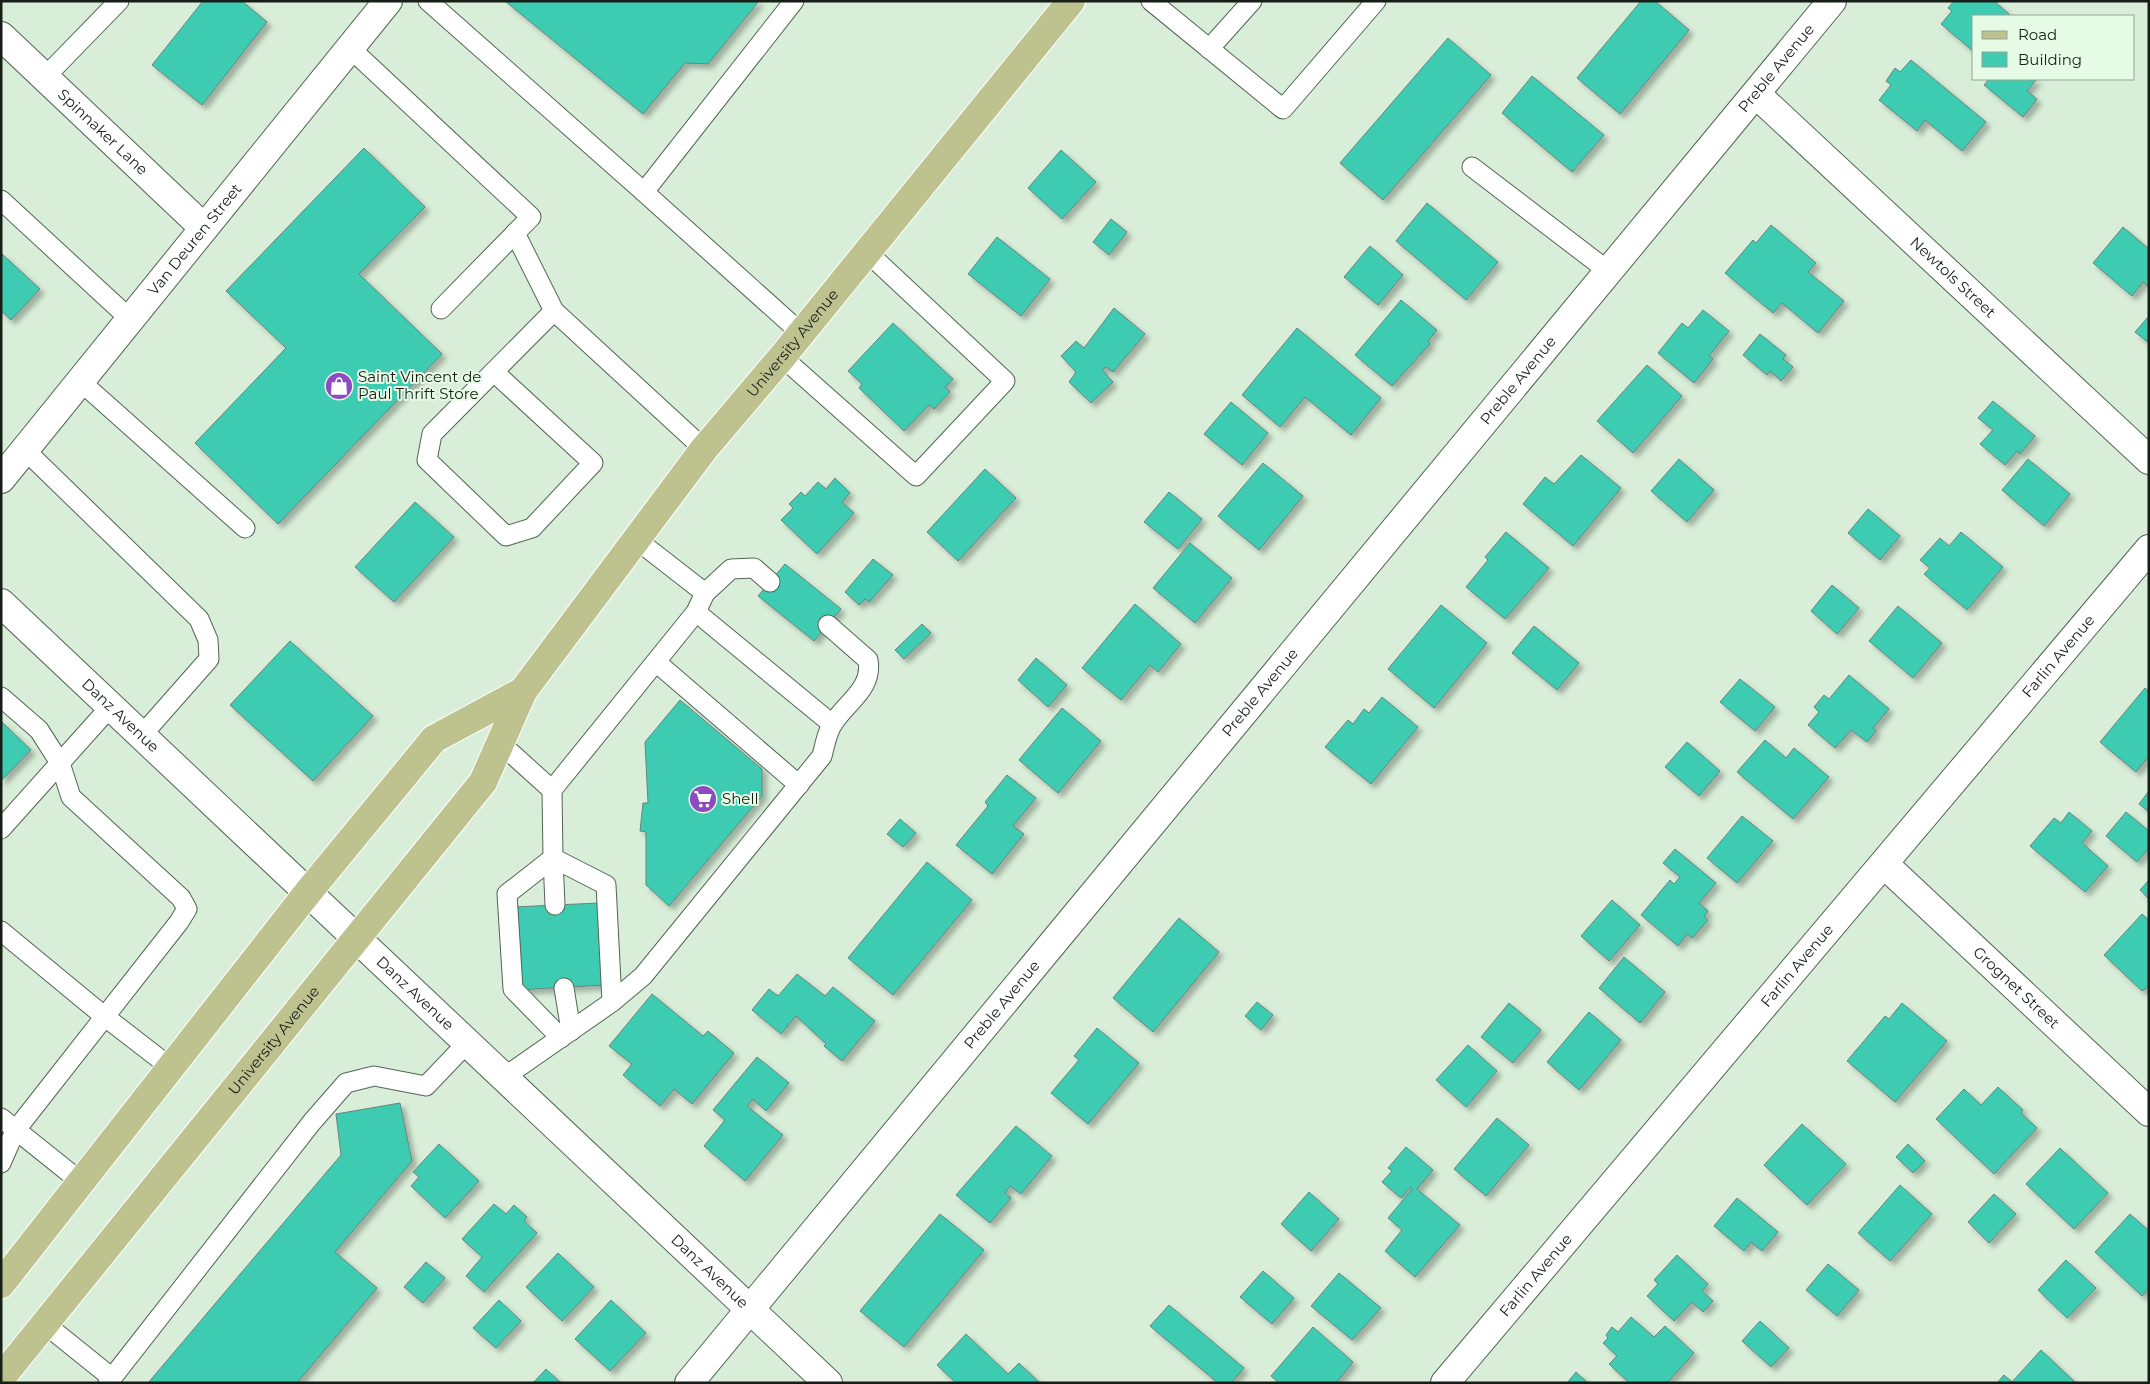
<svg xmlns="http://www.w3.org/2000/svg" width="2150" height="1384" viewBox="0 0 2150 1384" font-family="Montserrat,sans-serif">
	<defs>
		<filter id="shadow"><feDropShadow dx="4.5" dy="4.5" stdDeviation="2.5" flood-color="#0004"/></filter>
	</defs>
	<rect width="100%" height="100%" fill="#d9eed9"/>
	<!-- building -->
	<g fill="#3ecbb2" stroke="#67847d" filter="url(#shadow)">
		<polygon points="203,1 242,1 267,22 202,105 152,65"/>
		<polygon points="505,1 759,1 708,64 685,63 643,114"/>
		<polygon points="1641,1 1655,1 1689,30 1620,114 1577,78"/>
		<polygon points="1954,1 1994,1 2009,14 2007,16 1974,16 1974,52 1941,24 1952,11 1948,8"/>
		<polygon points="1448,38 1491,75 1383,200 1340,163"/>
		<polygon points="1911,60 1986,122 1962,151 1925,120 1917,131 1879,100 1891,85 1886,81 1895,68 1900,72"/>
		<polygon points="1532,76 1604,135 1572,172 1502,113"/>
		<polygon points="1989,79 2037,79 2027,91 2037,99 2023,117 1984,85"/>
		<polygon points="364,148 425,207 359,274 442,354 278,524 195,443 286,348 226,291"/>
		<polygon points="1061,150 1096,182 1062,219 1028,188"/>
		<polygon points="1427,203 1498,262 1466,300 1396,241"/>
		<polygon points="1111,219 1127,232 1109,255 1093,242"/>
		<polygon points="1771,225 1816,263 1808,272 1844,301 1818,333 1782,303 1773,313 1725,273 1753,240 1756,243"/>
		<polygon points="2123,227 2149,249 2149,287 2143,282 2132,296 2093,263"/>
		<polygon points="997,237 1050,279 1021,316 968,274"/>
		<polygon points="1370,246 1403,275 1378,305 1344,277"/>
		<polygon points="1,253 40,289 11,320 1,311"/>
		<polygon points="1401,300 1437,330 1428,341 1430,344 1392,386 1355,355"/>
		<polygon points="1114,308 1145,334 1113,372 1106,367 1102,370 1113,382 1091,403 1069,382 1076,372 1061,356 1076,341 1084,348"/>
		<polygon points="1703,310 1729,331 1709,356 1713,359 1694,383 1658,353 1682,323 1688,328"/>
		<polygon points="2149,316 2149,343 2135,332"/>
		<polygon points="893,323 953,379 945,387 950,392 934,409 929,405 904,431 859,388 862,384 848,371"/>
		<polygon points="1297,328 1381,398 1351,435 1305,397 1280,427 1242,395"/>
		<polygon points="1760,334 1786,355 1783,359 1793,367 1781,381 1770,371 1767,375 1743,355"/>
		<polygon points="1647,365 1682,396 1633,453 1597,421"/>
		<polygon points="1993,401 2035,436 2020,454 2017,451 2005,465 1980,444 1993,430 1978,418"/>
		<polygon points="1231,402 1268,433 1242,465 1204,434"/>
		<polygon points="1581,455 1621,488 1573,546 1523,504 1545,477 1554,484"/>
		<polygon points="1679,459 1714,490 1687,522 1651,491"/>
		<polygon points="2028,459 2070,494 2044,526 2002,490"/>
		<polygon points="1263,463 1303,496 1259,550 1218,516"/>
		<polygon points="985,469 1016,498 958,561 927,532"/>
		<polygon points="835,478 850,493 842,502 854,513 817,554 781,520 793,508 789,504 801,492 805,496 818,482 826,489"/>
		<polygon points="1169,492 1202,519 1178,549 1144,522"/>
		<polygon points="415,502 454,537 394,602 355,567"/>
		<polygon points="1868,509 1900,536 1880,560 1848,533"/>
		<polygon points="1506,532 1549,568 1505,619 1466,587 1488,560 1485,557"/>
		<polygon points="1961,532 2003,567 1967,610 1924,574 1930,568 1920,560 1940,538 1949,546"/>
		<polygon points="1190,543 1232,578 1195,623 1153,588"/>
		<polygon points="873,559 893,575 869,602 865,599 859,605 845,592"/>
		<polygon points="785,564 841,609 814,641 758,596"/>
		<polygon points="1832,585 1859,608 1837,634 1811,611"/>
		<polygon points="1135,604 1181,644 1158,672 1150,665 1121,700 1082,668"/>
		<polygon points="1441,605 1487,643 1434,708 1388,669"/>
		<polygon points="1898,606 1942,643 1913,678 1869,641"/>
		<polygon points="922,624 931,633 904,659 895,650"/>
		<polygon points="1534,626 1579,663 1557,690 1512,653"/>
		<polygon points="290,641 373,716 313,781 230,705"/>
		<polygon points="1036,658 1067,685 1048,707 1018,680"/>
		<polygon points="1849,675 1889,709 1873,728 1876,731 1867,742 1851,730 1835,748 1808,725 1819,712 1814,707 1824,695 1829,699"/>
		<polygon points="1740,679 1775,707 1755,731 1720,702"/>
		<polygon points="2145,688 2149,691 2149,756 2136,772 2100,742"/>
		<polygon points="1382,697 1418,727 1371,784 1325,747 1348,720 1353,724 1364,709 1369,713"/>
		<polygon points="680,700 762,769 762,796 669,906 646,885 646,832 640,831 643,803 648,803 645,742"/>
		<polygon points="1062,708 1101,741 1058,793 1019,760"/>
		<polygon points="1,721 31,750 1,781"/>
		<polygon points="1765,740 1786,758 1794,748 1829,777 1793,819 1737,772"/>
		<polygon points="1687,742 1720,771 1699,796 1665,767"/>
		<polygon points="1007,775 1036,798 1013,826 1024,834 992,874 956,845 988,806 985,802"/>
		<polygon points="2149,791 2149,812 2139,804"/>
		<polygon points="2069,812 2092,831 2082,843 2108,866 2085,892 2030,846 2054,818 2061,823"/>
		<polygon points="2126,812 2149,831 2149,848 2137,862 2106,836"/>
		<polygon points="1742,816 1773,841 1737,883 1707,858"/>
		<polygon points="900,819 916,833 903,847 887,834"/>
		<polygon points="1675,849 1716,883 1699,903 1708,911 1704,917 1708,920 1692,938 1687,934 1678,946 1641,915 1670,880 1674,884 1680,877 1663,863"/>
		<polygon points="927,862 972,900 893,995 848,958"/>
		<polygon points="2149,880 2149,899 2140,890"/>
		<polygon points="1612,900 1640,925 1609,961 1581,936"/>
		<polygon points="598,903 603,985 518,990 514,907"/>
		<polygon points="2142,914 2149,920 2149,986 2142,991 2104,955"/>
		<polygon points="1179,918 1219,952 1153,1032 1113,998"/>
		<polygon points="1624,957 1665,992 1640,1023 1599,988"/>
		<polygon points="797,974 825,996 833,987 875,1021 842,1061 824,1046 826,1044 796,1016 781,1034 752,1010 769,989 778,996"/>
		<polygon points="652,994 703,1036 708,1031 734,1053 692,1104 674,1089 660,1106 623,1075 632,1064 609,1046"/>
		<polygon points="1257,1002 1273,1015 1261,1030 1245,1016"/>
		<polygon points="1509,1003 1541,1030 1513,1063 1481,1037"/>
		<polygon points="1902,1003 1947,1041 1895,1102 1847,1061 1885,1016 1889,1019"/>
		<polygon points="1589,1012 1621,1040 1579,1090 1547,1062"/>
		<polygon points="1097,1028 1139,1063 1088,1124 1051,1093 1079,1060 1074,1056"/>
		<polygon points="1468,1045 1497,1071 1466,1107 1436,1080"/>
		<polygon points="757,1057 789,1083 766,1111 753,1099 747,1106 783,1135 745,1181 704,1146 725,1120 713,1110"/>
		<polygon points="1998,1087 2023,1110 2021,1113 2037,1128 1994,1174 1936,1119 1964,1089 1981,1105"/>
		<polygon points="400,1103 412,1161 335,1252 377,1288 297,1383 148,1383 341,1155 336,1114"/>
		<polygon points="1497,1118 1529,1145 1486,1196 1454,1169"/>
		<polygon points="1802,1124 1846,1164 1807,1205 1764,1165"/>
		<polygon points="1016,1126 1052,1156 1021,1194 1010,1186 1005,1193 1011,1198 990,1223 956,1195"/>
		<polygon points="439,1144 479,1181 445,1218 411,1186 419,1177 413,1172"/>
		<polygon points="1908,1144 1925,1161 1913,1173 1896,1157"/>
		<polygon points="1406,1147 1433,1170 1417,1189 1460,1225 1415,1277 1385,1251 1402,1230 1388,1218 1412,1189 1411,1187 1401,1198 1382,1182 1392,1171 1388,1168"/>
		<polygon points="2060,1148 2108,1193 2074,1229 2026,1184"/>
		<polygon points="1900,1185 1932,1214 1890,1261 1858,1233"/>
		<polygon points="1309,1192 1339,1219 1311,1251 1281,1224"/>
		<polygon points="1994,1194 2016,1214 1989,1243 1968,1222"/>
		<polygon points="1737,1198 1778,1232 1762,1251 1751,1242 1744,1251 1714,1226"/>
		<polygon points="494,1204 506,1214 514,1205 527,1217 524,1221 537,1233 484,1292 466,1276 482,1257 462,1239"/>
		<polygon points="940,1214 984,1250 904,1347 860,1311"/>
		<polygon points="2130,1214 2149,1231 2149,1288 2142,1296 2095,1252"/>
		<polygon points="558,1253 594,1287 562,1321 526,1287"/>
		<polygon points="1677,1255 1708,1284 1702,1291 1713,1301 1703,1312 1692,1302 1674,1321 1647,1296 1658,1284 1654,1280"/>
		<polygon points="2066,1260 2096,1288 2067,1318 2038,1290"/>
		<polygon points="426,1262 445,1278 423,1303 404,1287"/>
		<polygon points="1828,1264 1859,1290 1837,1316 1806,1290"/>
		<polygon points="1263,1271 1294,1298 1272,1324 1240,1297"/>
		<polygon points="1339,1273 1381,1308 1352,1340 1311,1306"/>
		<polygon points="499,1300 521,1321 496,1348 473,1328"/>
		<polygon points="611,1300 646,1333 610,1371 575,1339"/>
		<polygon points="1169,1305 1244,1368 1231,1383 1218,1383 1150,1326"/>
		<polygon points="1631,1317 1654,1337 1665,1326 1694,1353 1667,1383 1629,1383 1609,1364 1617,1356 1603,1343 1608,1338 1606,1335 1612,1327 1618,1332"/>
		<polygon points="1760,1321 1789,1348 1771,1367 1742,1341"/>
		<polygon points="1313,1327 1353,1362 1336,1383 1279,1383 1271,1376"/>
		<polygon points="966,1334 1008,1374 1019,1363 1040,1383 956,1383 937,1365"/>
		<polygon points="2041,1350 2076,1383 1997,1383 2004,1375 2012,1382"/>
		<polygon points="546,1369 561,1383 533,1383"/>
		<polygon points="1576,1372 1588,1383 1567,1383"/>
	</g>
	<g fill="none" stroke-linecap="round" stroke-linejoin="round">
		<defs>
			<g id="service">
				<polyline points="428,1 644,192"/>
				<polyline points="794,1 644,192 801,333"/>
				<polyline points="1151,1 1283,109 1376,1"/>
				<polyline points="350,48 531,217 441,309"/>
				<polyline points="1209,49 1252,1"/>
				<polyline points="45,77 119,1"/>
				<polyline points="1472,167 1608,271"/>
				<polyline points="1,200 130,319"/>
				<polyline points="515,233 554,311 704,449"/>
				<polyline points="782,357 916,476 1005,381 867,252"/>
				<polyline points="494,372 593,463 532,528 506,536 427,460 432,434 554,311"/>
				<polyline points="80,381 245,528"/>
				<polyline points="25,450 199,619 208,640 209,659 142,735"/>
				<polyline points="705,593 731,569 754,568 770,582"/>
				<polyline points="696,612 832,724"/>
				<polyline points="656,662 799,785"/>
				<polyline points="1,697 39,730 60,763 111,706"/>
				<polyline points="500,743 552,790 696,612 705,593 637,540"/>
				<polyline points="552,790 553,858 606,885 612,1002"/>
				<polyline points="1,829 60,763 71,797 181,898 187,909 179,922 15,1131 1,1163"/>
				<polyline points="553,858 507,894 513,989 561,1038"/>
				<polyline points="553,858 555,905"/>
				<polyline points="1,931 104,1016 170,1067"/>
				<polyline points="564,988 571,1031"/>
				<path d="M503 1078 612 1002 643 976 822 756C825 745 827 731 834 722 848 701 873 688 868 660L828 625"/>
				<polyline points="1,1118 81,1182"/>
				<polyline points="45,1324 112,1378"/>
				<polyline points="108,1383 312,1122 346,1083 374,1076 426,1086 467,1043"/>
			</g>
			<g id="minor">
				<path id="s1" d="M1 36 204 228"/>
				<path id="s2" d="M1756 94 2149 460"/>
				<path id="s3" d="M1 479 388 1"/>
				<path id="s4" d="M1884 864 2149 1112"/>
				<path id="s5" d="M689 1383 1832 1"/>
				<path id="s6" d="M1445 1383 2149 549"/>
			</g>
			<g id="tertiary">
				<path id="s7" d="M1 603 828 1383"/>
			</g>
			<g id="primary">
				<polyline points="1,1284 309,891 434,739 523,691"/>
				<path id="s8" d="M1 1378 483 782 523 691 704 449 782 357 1071 1"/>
			</g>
		</defs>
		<!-- service casing -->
		<use href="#service" stroke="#526553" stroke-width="21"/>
		<!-- minor casing -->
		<use href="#minor" stroke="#526553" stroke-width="30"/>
		<!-- tertiary casing -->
		<use href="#tertiary" stroke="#526553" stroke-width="30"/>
		<!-- primary casing -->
		<use href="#primary" stroke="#fff" stroke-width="30"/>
		<!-- service -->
		<use href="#service" stroke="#fff" stroke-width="19"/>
		<!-- minor -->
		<use href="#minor" stroke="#fff" stroke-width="28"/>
		<!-- tertiary -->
		<use href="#tertiary" stroke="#fff" stroke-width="28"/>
		<!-- primary -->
		<use href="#primary" stroke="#bec28f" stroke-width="28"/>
	</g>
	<!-- icons -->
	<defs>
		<symbol id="shop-disc" viewBox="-11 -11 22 22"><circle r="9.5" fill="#8c4bc0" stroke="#e6fbe6"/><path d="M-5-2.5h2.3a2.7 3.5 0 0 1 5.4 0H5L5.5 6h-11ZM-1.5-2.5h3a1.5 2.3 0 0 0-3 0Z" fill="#fff"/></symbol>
		<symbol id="supermarket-disc" viewBox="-11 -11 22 22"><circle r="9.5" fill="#8c4bc0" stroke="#e6fbe6"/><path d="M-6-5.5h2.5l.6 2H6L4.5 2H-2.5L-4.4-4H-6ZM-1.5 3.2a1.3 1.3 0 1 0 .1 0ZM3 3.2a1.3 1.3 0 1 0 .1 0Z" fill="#fff"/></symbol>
	</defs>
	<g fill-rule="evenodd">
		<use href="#shop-disc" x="323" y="370" width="32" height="32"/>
		<use href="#supermarket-disc" x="687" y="783" width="32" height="32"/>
	</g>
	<g text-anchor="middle" stroke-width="4" stroke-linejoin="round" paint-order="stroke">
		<!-- street labels -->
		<g font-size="15" fill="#161e17" stroke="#e6fbe6">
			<text dy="5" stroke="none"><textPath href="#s5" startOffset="1706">Preble Avenue</textPath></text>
			<text dy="5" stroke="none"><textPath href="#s1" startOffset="140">Spinnaker Lane</textPath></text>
			<text dy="5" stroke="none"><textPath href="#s3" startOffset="308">Van Deuren Street</textPath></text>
			<text dy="5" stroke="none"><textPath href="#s2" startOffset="269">Newtols Street</textPath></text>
			<text dy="5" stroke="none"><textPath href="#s8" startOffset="1306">University Avenue</textPath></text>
			<text dy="5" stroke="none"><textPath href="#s5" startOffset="1301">Preble Avenue</textPath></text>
			<text dy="5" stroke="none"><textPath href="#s6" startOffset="951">Farlin Avenue</textPath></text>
			<text dy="5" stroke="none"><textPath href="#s5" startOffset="896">Preble Avenue</textPath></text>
			<text dy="5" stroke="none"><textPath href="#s7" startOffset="164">Danz Avenue</textPath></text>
			<text dy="5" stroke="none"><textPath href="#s6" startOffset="546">Farlin Avenue</textPath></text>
			<text dy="5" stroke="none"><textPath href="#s4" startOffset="181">Grognet Street</textPath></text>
			<text dy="5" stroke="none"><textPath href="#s7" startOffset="569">Danz Avenue</textPath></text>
			<text dy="5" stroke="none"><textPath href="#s5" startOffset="491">Preble Avenue</textPath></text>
			<text dy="5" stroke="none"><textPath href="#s8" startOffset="434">University Avenue</textPath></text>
			<text dy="5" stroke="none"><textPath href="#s7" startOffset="974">Danz Avenue</textPath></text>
			<text dy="5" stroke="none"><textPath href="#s6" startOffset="141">Farlin Avenue</textPath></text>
		</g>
		<!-- poi labels -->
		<g font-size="15" fill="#161e17" stroke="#e6fbe6" text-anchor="start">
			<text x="358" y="382">Saint Vincent de<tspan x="358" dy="17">Paul Thrift Store</tspan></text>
			<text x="722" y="804">Shell</text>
		</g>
	</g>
	<!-- border -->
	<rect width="2150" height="1384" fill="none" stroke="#161e17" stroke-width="5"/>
	<!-- legend -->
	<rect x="1972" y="15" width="162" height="65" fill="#e6fbe6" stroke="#93a393"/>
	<rect x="1982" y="31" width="25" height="8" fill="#bec28f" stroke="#93a393"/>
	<text x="2018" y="40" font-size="15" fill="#161e17">Road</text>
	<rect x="1982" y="52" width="25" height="15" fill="#3ecbb2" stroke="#93a393"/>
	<text x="2018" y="65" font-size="15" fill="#161e17">Building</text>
</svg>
